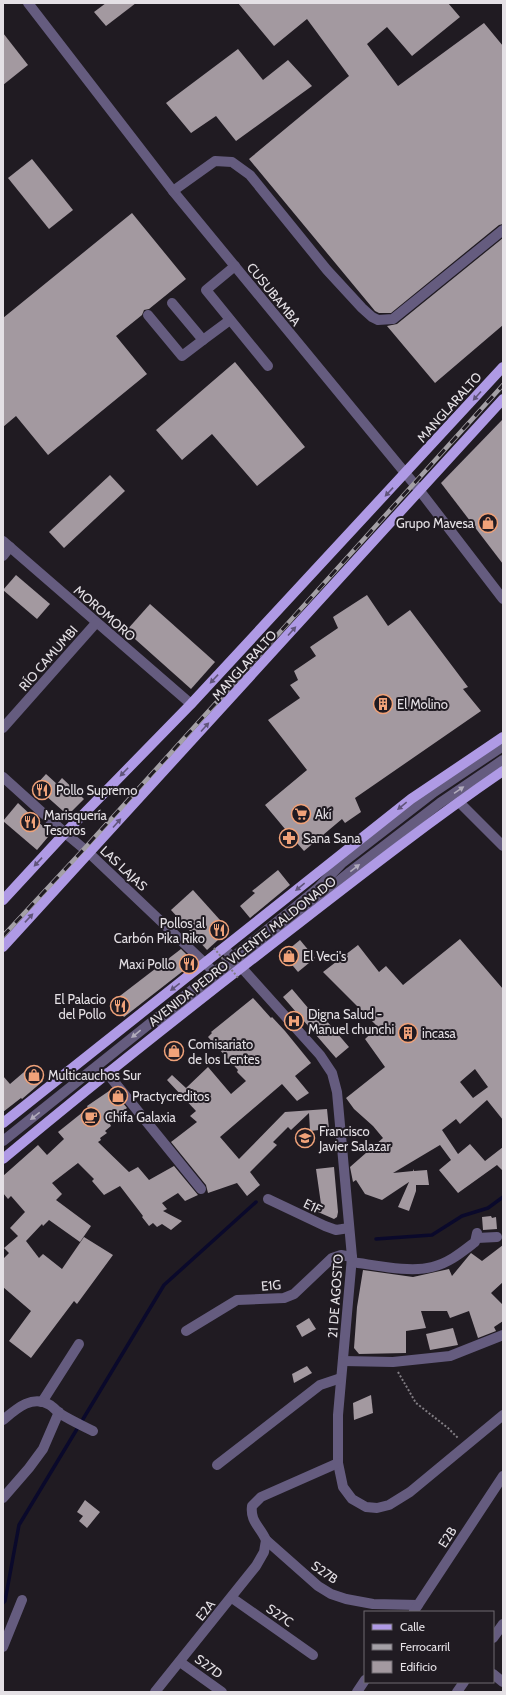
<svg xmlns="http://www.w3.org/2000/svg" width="506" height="1695" viewBox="0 0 506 1695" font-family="Cabin,sans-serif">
	<rect width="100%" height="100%" fill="#201b22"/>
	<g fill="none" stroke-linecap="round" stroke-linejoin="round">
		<!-- stream -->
		<g stroke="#0a092b" stroke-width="3.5">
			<polyline points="376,1239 432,1235 462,1216 488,1208 503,1197"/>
			<polyline points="3,1603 5,1601 19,1525 164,1285 256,1202"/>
		</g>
	</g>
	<!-- building -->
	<g fill="#a399a0" fill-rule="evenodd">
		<polygon points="106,3 136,3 106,26 94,12"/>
		<polygon points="238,3 448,3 460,17 412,56 387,27 367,44 398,86 484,23 503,46 503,224 499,225 391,313 379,313 375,311 249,159 349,76 307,19 274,46"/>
		<polygon points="3,33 28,65 3,85"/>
		<polygon points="238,49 263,80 288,60 312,86 236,141 216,116 191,133 166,103"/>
		<polygon points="32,159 73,210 49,229 8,178"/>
		<polygon points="132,213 186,279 149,309 144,310 142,315 116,336 147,374 48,455 16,416 3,427 3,318"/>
		<polygon points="503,238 503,325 435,383 387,326 397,324"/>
		<polygon points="235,362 305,447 257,486 212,434 182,460 156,430"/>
		<polygon points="503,419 503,564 441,483"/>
		<polygon points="110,475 125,491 64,548 49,532"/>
		<polygon points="16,575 50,604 37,619 3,590"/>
		<polygon points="367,595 388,626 410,610 468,687 463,689 481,711 355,798 361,812 345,823 342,819 304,851 297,843 292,847 280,833 285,829 265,805 307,770 268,720 300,698 290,685 298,680 294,671 316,656 310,647 338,628 333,617"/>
		<polygon points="150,604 215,662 191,689 126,631"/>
		<polygon points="46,774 57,784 62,778 84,799 72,811 63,811 35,786"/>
		<polygon points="18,803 49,832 48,837 37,850 3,821"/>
		<polygon points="278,870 290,885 250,918 240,906 255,893 252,891"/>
		<polygon points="193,890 229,930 207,950 171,910"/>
		<path d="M460 939 503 989V1120L487 1100 460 1124 456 1119 442 1130 458 1154 470 1144 485 1161 503 1147V1171L497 1165 458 1193 439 1170 451 1160 440 1145 393 1173 413 1171 414 1169V1171L427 1170 429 1185H416V1191L409 1211 398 1207 409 1182 382 1200 365 1194 356 1180 353 1182 350 1167 383 1138 373 1126 354 1109 346 1098 385 1067 365 1039 378 1027 323 972 358 945 379 972 386 966 403 985ZM475 1069 488 1087 473 1098 460 1082Z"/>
		<polygon points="300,940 315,958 298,972 283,954"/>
		<polygon points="181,949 192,960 192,964 124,1017 112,1002"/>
		<polygon points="292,989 314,1015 319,1012 349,1047 336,1058 283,997"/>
		<polygon points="253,998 271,1018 272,1017 285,1031 311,1063 295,1076 309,1093 297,1101 282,1084 220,1137 239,1159 285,1112 327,1109 329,1129 310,1131 309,1113 291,1130 288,1127 273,1142 277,1145 250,1172 260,1185 247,1196 237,1183 208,1193 206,1185 171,1142 197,1122 190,1116 196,1111 167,1080 172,1075 186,1088 208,1067 231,1094 246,1081 237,1072 238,1070 208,1037 212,1033 211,1032"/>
		<polygon points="31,1066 43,1081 22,1099 21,1098 3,1112 3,1076 10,1084"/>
		<polygon points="112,1089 127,1108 115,1117 117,1119 110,1124 111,1126 105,1131 107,1133 100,1138 101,1140 98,1142 129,1172 138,1167 149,1180 174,1166 198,1195 185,1201 178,1193 162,1203 167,1209 163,1211 182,1221 171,1230 162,1224 157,1227 153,1223 149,1226 142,1217 143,1216 120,1186 104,1195 92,1181 94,1179 78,1163 52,1183 62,1194 56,1200 91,1226 80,1242 49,1220 43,1226 42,1224 26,1241 39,1258 43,1254 62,1269 84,1237 113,1255 77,1304 74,1301 31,1358 9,1341 31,1311 3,1287 3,1259 9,1253 4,1248 18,1236 10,1228 25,1212 11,1196 8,1199 3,1193 3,1176 38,1145 47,1155 64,1139 58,1132 88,1108 87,1106"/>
		<polygon points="334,1167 338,1212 337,1217 334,1219 318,1212 321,1204 316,1169"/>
		<polygon points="491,1216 492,1218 496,1217 497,1229 483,1230 482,1217"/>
		<polygon points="503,1245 503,1282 491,1293 503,1305 503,1321 494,1327 496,1331 478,1338 469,1311 450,1318 447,1311 421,1311 426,1328 406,1331 406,1353 359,1354 354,1348 357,1307 363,1270 413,1277 449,1269 452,1276 471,1253 482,1261"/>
		<polygon points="309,1318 316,1329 302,1337 296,1326"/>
		<polygon points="453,1328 458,1345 430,1350 426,1334"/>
		<polygon points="307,1366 312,1373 294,1383 292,1374"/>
		<polygon points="371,1395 373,1413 354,1420 353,1403"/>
		<polygon points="85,1500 100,1512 87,1528 79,1521 83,1516 77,1512"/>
	</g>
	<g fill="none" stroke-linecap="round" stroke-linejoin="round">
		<!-- path -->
		<polyline stroke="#827e84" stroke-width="2" stroke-dasharray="2 2" stroke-linecap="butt" points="398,1372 416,1403 448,1428 459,1439"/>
		<!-- minor -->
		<g stroke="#655c7f" stroke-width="10">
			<polyline points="28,3 173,191 420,491 503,599"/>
			<polyline points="173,191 215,161 232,162 250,175 327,270 362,308 372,317 378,320 393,319 503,230"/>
			<polyline points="235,266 206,290 268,366"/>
			<polyline points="172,303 203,340 230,320"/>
			<polyline points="148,315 182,356 203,340"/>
			<polyline points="3,541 191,704"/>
			<polyline points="3,556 10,547"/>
			<polyline points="3,728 96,623"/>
			<polyline points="3,777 65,833 89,853 210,968"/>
			<polyline points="459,802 503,846"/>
			<polyline points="224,948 320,1055 332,1073 337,1092 352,1257 338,1415 338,1463 343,1487 352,1499 366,1507 377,1508 389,1505 410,1492 503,1415"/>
			<polyline points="162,1024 350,872 440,803 503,760"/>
			<polyline points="107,1073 201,1189"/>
			<polyline points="3,1141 288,913 319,887 342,863 434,792 503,746"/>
			<polyline points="268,1199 325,1226 336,1230 349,1228"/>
			<polyline points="477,1238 497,1237"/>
			<path d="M352 1262C375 1265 410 1273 432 1267 449 1263 462 1252 475 1242L477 1233"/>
			<polyline points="186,1331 237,1300 284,1298 294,1294 332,1258 341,1255 352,1257"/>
			<polyline points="343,1361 393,1362 450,1356 503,1335"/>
			<polyline points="42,1402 79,1344"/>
			<path d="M3 1420C16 1409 32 1394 50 1405 53 1407 56 1410 59 1413 70 1420 81 1425 93 1431"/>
			<path d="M338 1463 261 1497 252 1506C250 1522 260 1526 266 1540L318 1586 331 1594 346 1599 373 1604 418 1605"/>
			<polyline points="217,1465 320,1385 341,1378"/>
			<polyline points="3,1498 29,1468 43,1449 59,1412"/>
			<polyline points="232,1598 313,1655"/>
			<polyline points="414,1611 503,1476"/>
			<polyline points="493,1638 503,1624"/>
			<polyline points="3,1647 22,1600"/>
			<polyline points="180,1662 222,1692"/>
			<polyline points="493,1674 503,1682"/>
			<polyline points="155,1692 256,1566 264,1552 266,1540"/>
			<polyline points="357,1692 365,1680"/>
			<polyline points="457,1692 464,1682"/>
		</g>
		<!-- major -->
		<g stroke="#af9ae5" stroke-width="10">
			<polyline points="3,900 65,833 191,704 503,367"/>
			<polyline points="3,947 503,399"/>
			<polyline points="3,1123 411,799 503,737"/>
			<path d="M3 1159C100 1078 199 1000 299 923 366 871 433 819 503 771"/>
		</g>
		<defs>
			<polyline id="rail" points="3,936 84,849 503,385"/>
		</defs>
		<!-- rail casing -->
		<use href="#rail" stroke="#a4a0a6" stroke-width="4.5"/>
		<!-- rail -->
		<use href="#rail" stroke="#201b22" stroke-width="3" stroke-dasharray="9" stroke-linecap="butt"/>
		<!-- path-bridge -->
		<polyline stroke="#827e84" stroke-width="2" stroke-dasharray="2 2" stroke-linecap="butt" points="214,948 239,979"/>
	</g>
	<!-- one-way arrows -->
	<defs><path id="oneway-solid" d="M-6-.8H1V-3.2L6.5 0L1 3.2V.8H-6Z"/></defs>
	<g fill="#60547a">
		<use href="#oneway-solid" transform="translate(477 396) rotate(132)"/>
		<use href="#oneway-solid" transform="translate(389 492) rotate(133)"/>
		<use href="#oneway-solid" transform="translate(292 631) rotate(-48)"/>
		<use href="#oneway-solid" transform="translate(214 679) rotate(133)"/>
		<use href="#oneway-solid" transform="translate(205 727) rotate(-48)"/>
		<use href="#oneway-solid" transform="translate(124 772) rotate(134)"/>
		<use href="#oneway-solid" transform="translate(402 806) rotate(141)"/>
		<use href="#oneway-solid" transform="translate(117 823) rotate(-48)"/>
		<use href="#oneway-solid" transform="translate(38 862) rotate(133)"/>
		<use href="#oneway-solid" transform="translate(300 887) rotate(141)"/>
		<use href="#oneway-solid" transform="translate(29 918) rotate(-47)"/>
		<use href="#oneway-solid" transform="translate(175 987) rotate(142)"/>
	</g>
	<g fill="#b1abbc">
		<use href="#oneway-solid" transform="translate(459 790) rotate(-34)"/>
		<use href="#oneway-solid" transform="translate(355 868) rotate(-38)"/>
		<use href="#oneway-solid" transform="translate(136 1034) rotate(141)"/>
		<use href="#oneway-solid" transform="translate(35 1116) rotate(142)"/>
	</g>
	<!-- icons -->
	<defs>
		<symbol id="shop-ring" viewBox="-11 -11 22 22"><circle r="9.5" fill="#201b22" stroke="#f0a279" stroke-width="1.5"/><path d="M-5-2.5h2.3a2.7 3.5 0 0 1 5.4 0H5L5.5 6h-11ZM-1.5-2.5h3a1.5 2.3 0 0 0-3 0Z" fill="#f0a279"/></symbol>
		<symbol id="building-ring" viewBox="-11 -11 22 22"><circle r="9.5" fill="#201b22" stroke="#f0a279" stroke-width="1.5"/><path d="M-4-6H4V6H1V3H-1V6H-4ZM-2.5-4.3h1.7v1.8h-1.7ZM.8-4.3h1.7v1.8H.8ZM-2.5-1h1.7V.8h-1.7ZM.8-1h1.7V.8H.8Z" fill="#f0a279"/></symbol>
		<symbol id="restaurant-ring" viewBox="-11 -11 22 22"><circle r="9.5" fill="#201b22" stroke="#f0a279" stroke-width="1.5"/><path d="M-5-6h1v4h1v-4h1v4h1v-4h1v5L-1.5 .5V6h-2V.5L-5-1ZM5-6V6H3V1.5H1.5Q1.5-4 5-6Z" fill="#f0a279"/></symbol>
		<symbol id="supermarket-ring" viewBox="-11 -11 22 22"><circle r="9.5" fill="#201b22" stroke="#f0a279" stroke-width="1.5"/><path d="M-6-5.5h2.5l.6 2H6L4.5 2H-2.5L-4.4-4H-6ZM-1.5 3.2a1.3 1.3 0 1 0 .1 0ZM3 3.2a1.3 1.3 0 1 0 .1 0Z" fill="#f0a279"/></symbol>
		<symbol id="pharmacy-ring" viewBox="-11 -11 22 22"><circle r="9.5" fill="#201b22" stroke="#f0a279" stroke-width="1.5"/><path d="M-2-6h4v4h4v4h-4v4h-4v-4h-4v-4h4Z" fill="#f0a279"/></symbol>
		<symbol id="hospital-ring" viewBox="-11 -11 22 22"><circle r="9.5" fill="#201b22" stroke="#f0a279" stroke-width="1.5"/><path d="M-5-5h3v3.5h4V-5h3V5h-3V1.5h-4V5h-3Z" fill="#f0a279"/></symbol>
		<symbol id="cafe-ring" viewBox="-11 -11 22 22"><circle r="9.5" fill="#201b22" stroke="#f0a279" stroke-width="1.5"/><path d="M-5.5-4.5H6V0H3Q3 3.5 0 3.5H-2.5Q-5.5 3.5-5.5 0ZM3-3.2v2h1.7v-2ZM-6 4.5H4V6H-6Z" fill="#f0a279"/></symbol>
		<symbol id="school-ring" viewBox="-11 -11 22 22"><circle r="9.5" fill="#201b22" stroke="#f0a279" stroke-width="1.5"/><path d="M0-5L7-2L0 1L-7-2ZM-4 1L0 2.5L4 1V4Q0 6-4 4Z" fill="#f0a279"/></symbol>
	</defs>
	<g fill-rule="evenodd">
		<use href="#shop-ring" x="477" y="512" width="22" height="22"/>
		<use href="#building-ring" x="372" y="693" width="22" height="22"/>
		<use href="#restaurant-ring" x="31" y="779" width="22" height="22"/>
		<use href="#supermarket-ring" x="290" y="803" width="22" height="22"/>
		<use href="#restaurant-ring" x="19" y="811" width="22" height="22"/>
		<use href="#pharmacy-ring" x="278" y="827" width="22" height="22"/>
		<use href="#restaurant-ring" x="208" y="919" width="22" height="22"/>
		<use href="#shop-ring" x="278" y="945" width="22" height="22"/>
		<use href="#restaurant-ring" x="178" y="953" width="22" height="22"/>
		<use href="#restaurant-ring" x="109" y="995" width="22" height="22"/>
		<use href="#hospital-ring" x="283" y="1010" width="22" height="22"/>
		<use href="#building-ring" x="397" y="1022" width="22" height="22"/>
		<use href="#shop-ring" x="163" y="1040" width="22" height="22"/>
		<use href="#shop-ring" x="23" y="1064" width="22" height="22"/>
		<use href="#shop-ring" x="107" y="1085" width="22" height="22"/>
		<use href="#cafe-ring" x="80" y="1106" width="22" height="22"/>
		<use href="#school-ring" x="294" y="1127" width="22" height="22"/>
	</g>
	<g text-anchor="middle" stroke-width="4" stroke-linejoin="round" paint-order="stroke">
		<!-- street labels -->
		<g font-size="13" fill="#e4e0e5" stroke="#201b22">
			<text transform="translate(274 294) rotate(51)" y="5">CUSUBAMBA</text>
			<text transform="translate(449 407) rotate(-48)" y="5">MANGLARALTO</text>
			<text transform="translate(105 613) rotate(41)" y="5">MOROMORO</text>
			<text transform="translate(48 658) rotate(-49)" y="5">RÍO CAMUMBI</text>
			<text transform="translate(244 665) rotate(-48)" y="5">MANGLARALTO</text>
			<text transform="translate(124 868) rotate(43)" y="5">LAS LAJAS</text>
			<text transform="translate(242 951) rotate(-38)" y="5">AVENIDA PEDRO VICENTE MALDONADO</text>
			<text transform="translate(313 1206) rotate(26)" y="5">E1F</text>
			<text transform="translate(271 1285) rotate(-5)" y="5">E1G</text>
			<text transform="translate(335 1296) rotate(-86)" y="5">21 DE AGOSTO</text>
			<text transform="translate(447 1537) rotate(-57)" y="5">E2B</text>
			<text transform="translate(325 1572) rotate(35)" y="5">S27B</text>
			<text transform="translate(205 1610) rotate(-51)" y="5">E2A</text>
			<text transform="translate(280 1615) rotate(35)" y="5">S27C</text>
			<text transform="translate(209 1666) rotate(36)" y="5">S27D</text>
		</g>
		<!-- poi labels -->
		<g font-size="13" fill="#e4e0e5" stroke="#201b22" text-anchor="start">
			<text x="474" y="528" text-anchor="end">Grupo Mavesa</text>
			<text x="397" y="709">El Molino</text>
			<text x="56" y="795">Pollo Supremo</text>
			<text x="315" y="819">Akí</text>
			<text x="44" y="820">Marisquería<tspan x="44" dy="15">Tesoros</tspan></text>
			<text x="303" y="843">Sana Sana</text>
			<text x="205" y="928" text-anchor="end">Pollos al<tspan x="205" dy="15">Carbón Pika Riko</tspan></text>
			<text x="303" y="961">El Veci's</text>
			<text x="175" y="969" text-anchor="end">Maxi Pollo</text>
			<text x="106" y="1004" text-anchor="end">El Palacio<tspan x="106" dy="15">del Pollo</tspan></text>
			<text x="308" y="1019">Digna Salud -<tspan x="308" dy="15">Manuel chunchi</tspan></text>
			<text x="422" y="1038">incasa</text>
			<text x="188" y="1049">Comisariato<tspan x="188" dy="15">de los Lentes</tspan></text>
			<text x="48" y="1080">Multicauchos Sur</text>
			<text x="132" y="1101">Practycreditos</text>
			<text x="105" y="1122">Chifa Galaxia</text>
			<text x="319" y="1136">Francisco<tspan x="319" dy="15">Javier Salazar</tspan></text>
		</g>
	</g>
	<!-- border -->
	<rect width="506" height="1695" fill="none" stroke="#e4e0e5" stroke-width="8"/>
	<!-- legend -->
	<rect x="364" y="1611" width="130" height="72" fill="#201b22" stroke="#6e6a70"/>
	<rect x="372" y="1624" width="20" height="6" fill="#af9ae5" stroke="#6e6a70"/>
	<text x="400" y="1631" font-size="12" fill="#e4e0e5">Calle</text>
	<rect x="372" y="1644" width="20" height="6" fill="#a4a0a6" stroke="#6e6a70"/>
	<text x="400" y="1651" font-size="12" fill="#e4e0e5">Ferrocarril</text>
	<rect x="372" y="1661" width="20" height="12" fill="#a399a0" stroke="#6e6a70"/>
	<text x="400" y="1671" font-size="12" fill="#e4e0e5">Edificio</text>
</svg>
